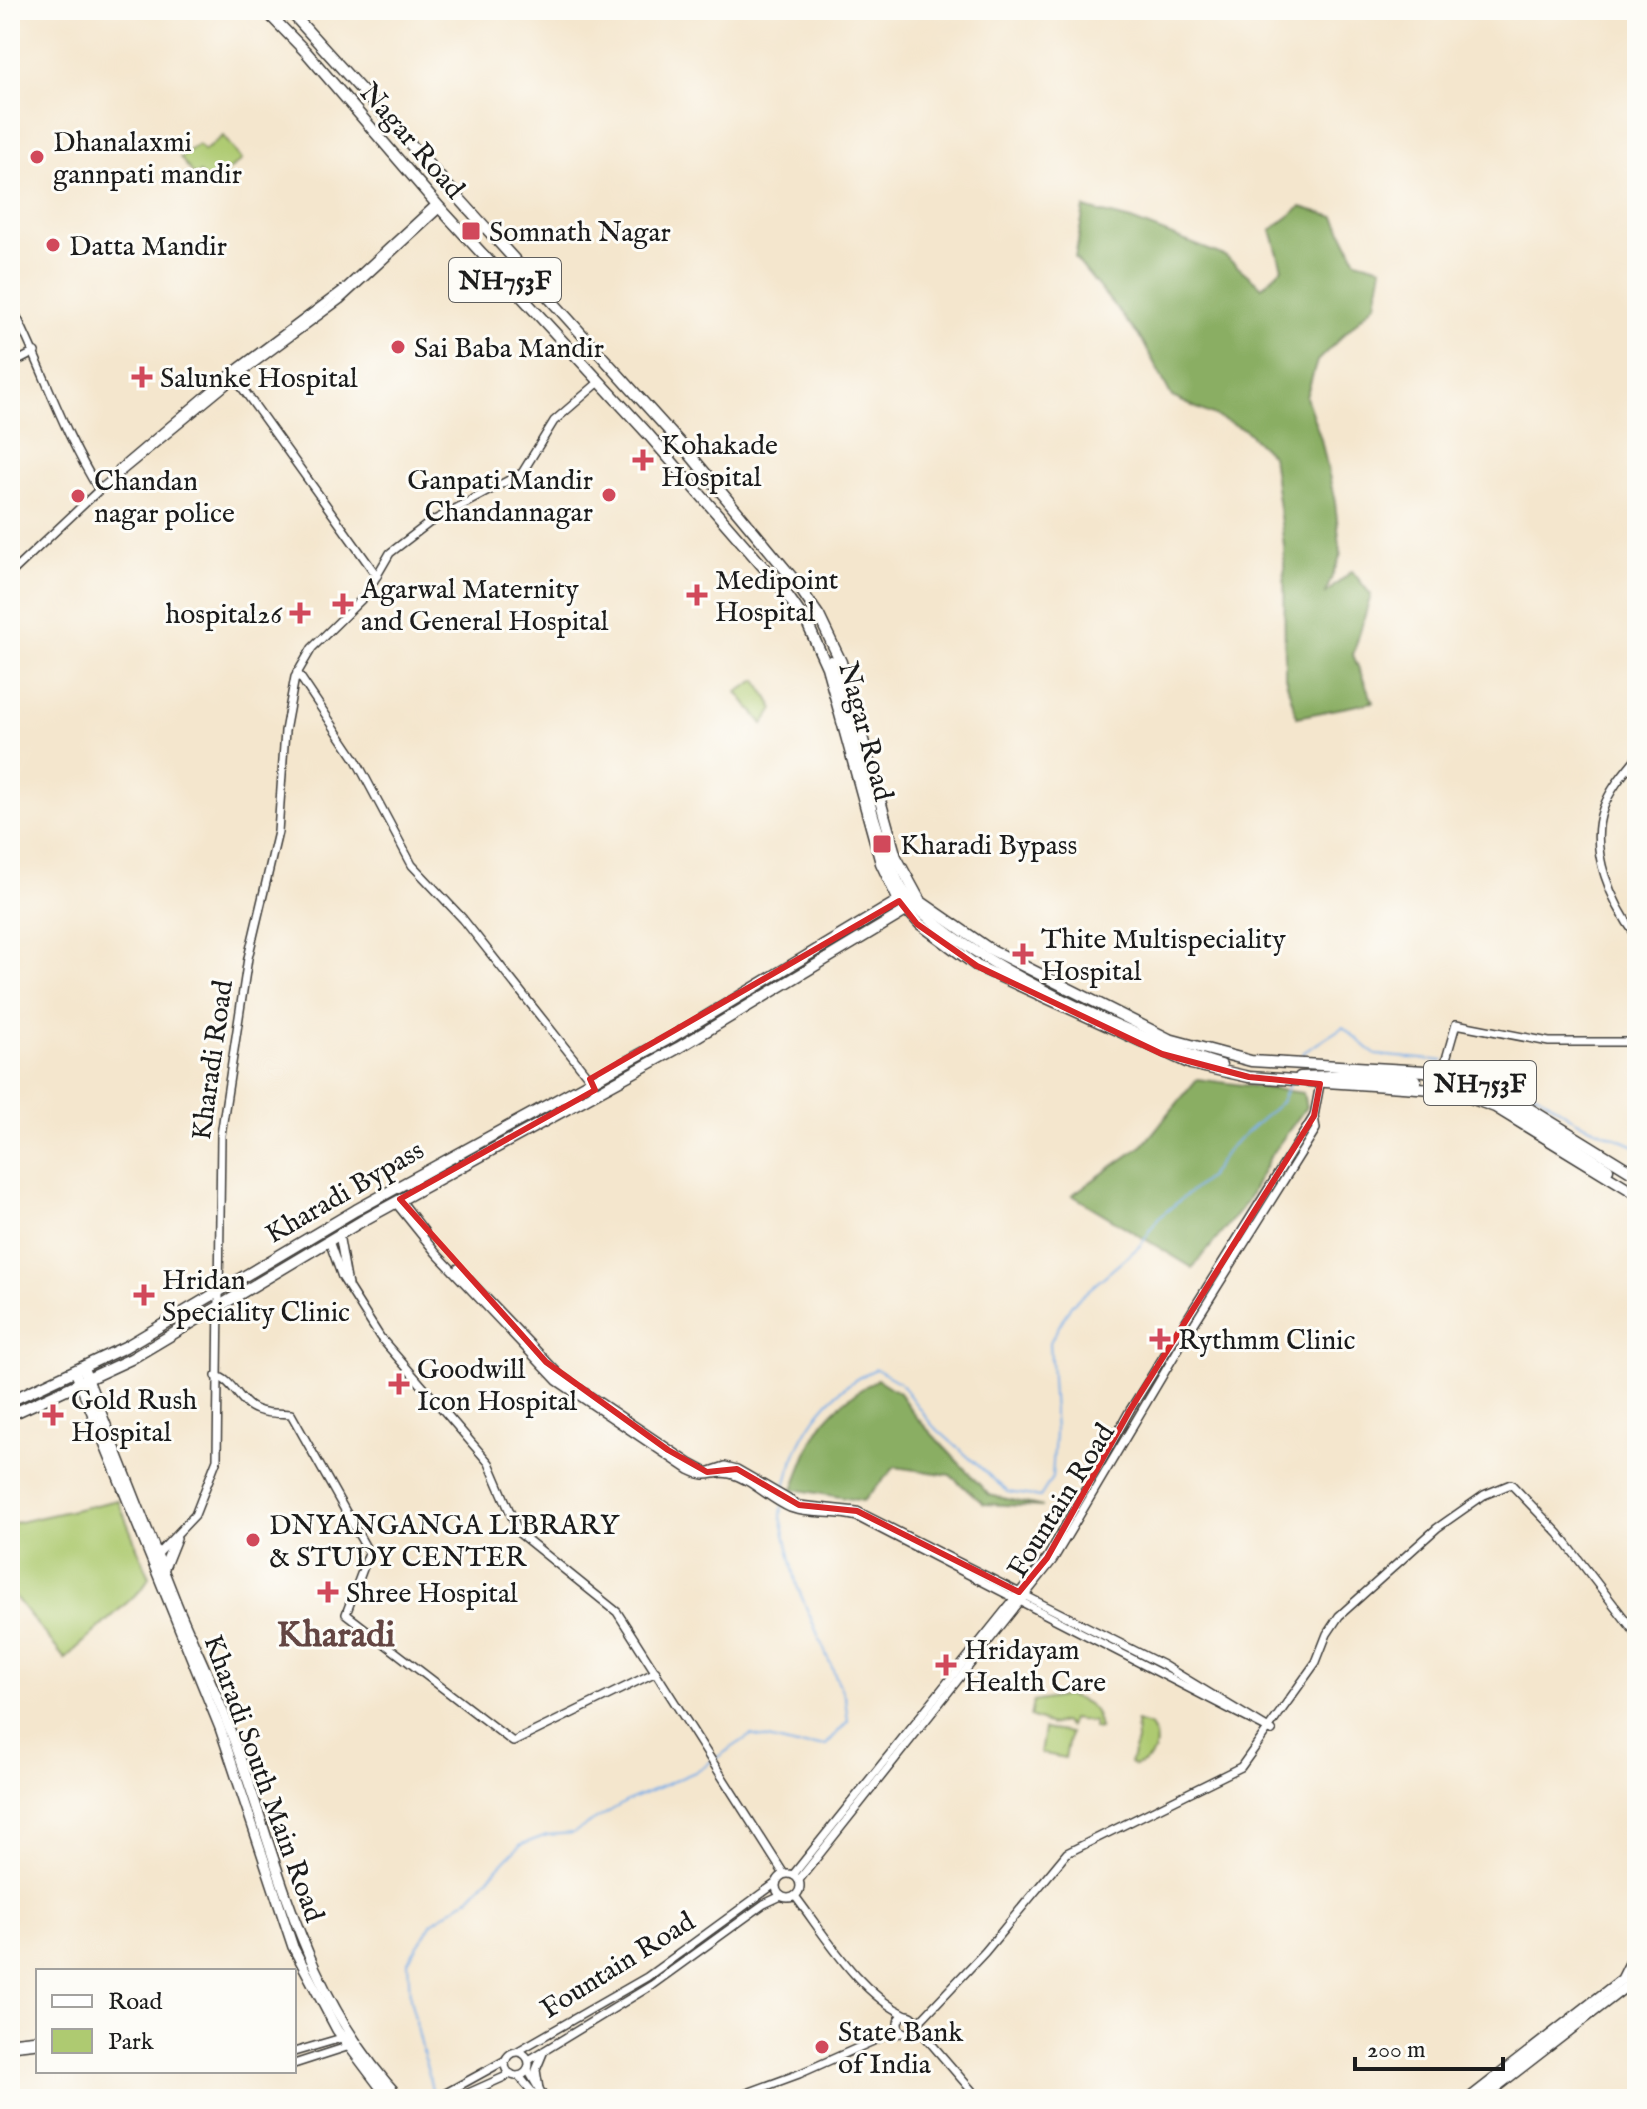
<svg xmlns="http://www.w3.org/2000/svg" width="1647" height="2109" viewBox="0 0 1647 2109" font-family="'IM FELL English',serif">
	<rect width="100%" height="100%" fill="#fdfcf7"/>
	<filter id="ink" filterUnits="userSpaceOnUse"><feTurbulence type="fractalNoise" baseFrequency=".0125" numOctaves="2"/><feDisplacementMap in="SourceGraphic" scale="16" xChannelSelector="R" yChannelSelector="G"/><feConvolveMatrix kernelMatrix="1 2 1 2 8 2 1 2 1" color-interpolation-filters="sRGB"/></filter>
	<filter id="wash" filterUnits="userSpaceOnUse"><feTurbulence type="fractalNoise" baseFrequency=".006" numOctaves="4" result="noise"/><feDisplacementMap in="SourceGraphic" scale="32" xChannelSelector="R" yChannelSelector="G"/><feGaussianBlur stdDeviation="1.8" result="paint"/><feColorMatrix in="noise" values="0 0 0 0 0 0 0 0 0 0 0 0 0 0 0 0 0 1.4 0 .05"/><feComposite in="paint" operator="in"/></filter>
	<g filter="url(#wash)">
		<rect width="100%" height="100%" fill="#f4e6cd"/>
		<!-- green -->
		<g fill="#aeca71" stroke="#657346" stroke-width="2">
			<polygon points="223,136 242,160 209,185 200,173 195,176 180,158 198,144 204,151"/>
			<polygon points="757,680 774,709 763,724 737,692"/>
			<polygon points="118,1500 149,1577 143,1588 65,1659 10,1591 10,1524"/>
			<path d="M1066 1696C1088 1701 1097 1707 1100 1729L1094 1728V1722L1071 1719 1069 1727 1063 1722 1051 1725 1030 1717 1033 1702Z"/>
			<path d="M1136 1722 1150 1726C1162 1745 1155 1761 1134 1766L1130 1763 1137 1741Z"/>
			<polygon points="1044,1729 1070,1733 1065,1758 1040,1753"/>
		</g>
		<!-- forest -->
		<g fill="#8aae63" stroke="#536540" stroke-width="2">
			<polygon points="1301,207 1335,217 1356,260 1382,267 1376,303 1317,361 1306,397 1321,439 1335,502 1341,554 1325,594 1352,571 1371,595 1353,655 1373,702 1297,717 1285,677 1284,546 1272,456 1244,429 1172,397 1142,340 1075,258 1084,208 1131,220 1225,256 1262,287 1282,268 1271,230"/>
			<polygon points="1197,1079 1303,1093 1306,1107 1271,1155 1246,1203 1193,1268 1072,1195 1143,1145"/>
			<path d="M877 1379 899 1393 916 1417 989 1495 1043 1507 984 1504 950 1475 895 1467 863 1501 793 1489C817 1427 819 1415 877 1379Z"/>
		</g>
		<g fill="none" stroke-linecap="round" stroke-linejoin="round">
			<!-- stream -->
			<g stroke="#7aaee7" stroke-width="2">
				<polyline points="1301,1058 1304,1052 1343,1027 1376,1055 1443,1061"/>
				<polyline points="1452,1063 1488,1071 1537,1094 1577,1121 1637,1147"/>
				<path d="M784 1492C795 1438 824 1391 876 1369L899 1382 932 1425 1008 1492 1040 1497 1052 1478 1055 1433 1050 1342 1071 1305 1141 1245 1158 1218 1209 1177 1230 1147 1281 1102 1290 1082"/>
				<polyline points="434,2098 410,1998 408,1961 432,1923 470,1897 520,1845 547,1835 573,1833 627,1801 695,1772 751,1735 797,1746 826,1745 848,1721 845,1698 797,1586 781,1517 782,1506"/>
			</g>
		</g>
	</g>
	<g filter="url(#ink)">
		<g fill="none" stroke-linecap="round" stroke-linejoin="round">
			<defs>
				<g id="minor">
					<path d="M10 303C42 365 62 431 99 490"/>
					<polyline points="10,365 35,352"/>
					<polyline points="233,375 377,576"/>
					<polyline points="118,474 119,469 238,368 345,288 436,204"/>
					<polyline points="10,574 99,490 241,373 340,300 440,208"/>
					<polyline points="297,672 356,760 412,865 463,919 590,1079 595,1090"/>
					<path d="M1637 757C1624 773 1610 789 1603 809 1588 851 1612 903 1637 937"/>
					<polyline points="1442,1073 1456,1024 1549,1042 1637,1042"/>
					<polyline points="400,1199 425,1232"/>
					<path d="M395 1202 436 1253 557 1381 689 1470C711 1481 712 1470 730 1474 751 1479 769 1499 790 1508 812 1516 834 1510 857 1517L1272 1731"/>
					<polyline points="339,1234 348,1285"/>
					<polyline points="329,1241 342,1277 380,1337 489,1463 519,1533 617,1612 784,1874"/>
					<polyline points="458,1268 561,1376 690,1463 707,1472 725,1466 737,1469 799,1505 857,1511 1163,1665 1272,1731"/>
					<path d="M216 1376C231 1379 238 1399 251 1407 262 1414 278 1413 291 1414L369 1553 346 1614 513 1742 656 1672"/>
					<polyline points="154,1558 195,1515 217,1459 221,1135 248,958 278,832 285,731 295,677 312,648 365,596 390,553 429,523 522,473 554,421 598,383"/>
					<circle cx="788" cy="1886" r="12"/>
					<polyline points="793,1875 1047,1558 1130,1410 1314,1116 1320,1084"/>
					<polyline points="799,1880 1053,1560 1182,1343 1316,1129 1314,1116"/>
					<path d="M795 1896C827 1938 858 1992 906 2015"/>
					<circle cx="907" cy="2024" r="9"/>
					<polyline points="917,2024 985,1952 1067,1853 1241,1767 1316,1662 1327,1634 1339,1616 1437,1528 1484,1495 1511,1484 1559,1534 1637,1635"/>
					<polyline points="916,2026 979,2099"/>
					<polyline points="10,2041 38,2038"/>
					<polyline points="10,2047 38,2044"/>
					<polyline points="518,2051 647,1977 776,1883"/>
					<circle cx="517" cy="2064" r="12"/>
					<polyline points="294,2052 345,2037"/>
					<polyline points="529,2060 652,1985 764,1904 781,1896"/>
					<polyline points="294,2064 353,2045"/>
					<polyline points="528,2070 545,2099"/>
					<polyline points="519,2076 538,2099"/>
					<polyline points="539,2089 536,2070 543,2053"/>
					<polyline points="435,2099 506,2060"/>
					<polyline points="455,2099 511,2074"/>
					<polyline points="731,2099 799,2074 889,2034 903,2033"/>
				</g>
				<g id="major">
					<path d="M83 1367C115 1446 145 1526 177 1605 193 1644 212 1682 227 1722 279 1856 298 1990 401 2099"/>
					<polyline points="75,1371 220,1728 293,1947 337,2030 389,2099"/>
					<polyline points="164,1568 176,1538"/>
					<polyline points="1468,2099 1622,1979 1637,1949"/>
					<polyline points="1481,2099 1627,1986 1637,1966"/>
				</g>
				<g id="highway">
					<polyline points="265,10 306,52 440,208 647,433 785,592 808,625 827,667 881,863 899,901 920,924 977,966 1191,1064 1249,1077 1448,1090 1495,1107 1637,1194"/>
					<polyline points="289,10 682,445 795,581 819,616 841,662 896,857 920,901 988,948 1169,1039 1251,1061 1425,1071 1476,1081 1502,1092 1637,1175"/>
					<path d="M831 661C858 733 864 813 898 882 929 947 1149 1045 1221 1065"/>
					<polyline points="1300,1077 1361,1075 1416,1080"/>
					<polyline points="1440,1082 1499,1099 1608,1169"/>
					<polyline points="10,1401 125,1347 356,1210 672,1037 903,898"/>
					<polyline points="10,1415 131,1359 362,1221 678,1048 911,908"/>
				</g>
			</defs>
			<!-- minor casing -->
			<use href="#minor" stroke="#3c3a37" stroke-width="10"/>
			<!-- major casing -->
			<use href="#major" stroke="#3c3a37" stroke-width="12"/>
			<!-- highway casing -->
			<use href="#highway" stroke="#3c3a37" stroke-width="13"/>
			<!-- minor -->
			<use href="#minor" stroke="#fff" stroke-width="7"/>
			<!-- major -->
			<use href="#major" stroke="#fff" stroke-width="9"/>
			<!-- highway -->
			<use href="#highway" stroke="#fff" stroke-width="10"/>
		</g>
	</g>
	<!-- marked area -->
	<path fill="none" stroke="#d62828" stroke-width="6" stroke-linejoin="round" d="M899 901 917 924 977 966 1162 1054 1249 1077 1320 1084 1314 1116 1130 1410 1047 1558 1019 1592 857 1511 799 1505 737 1469 707 1472 668 1450 546 1362 400 1199 595 1090 590 1079Z"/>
	<!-- markers -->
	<g fill="#d1495b" stroke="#fdfcf7" stroke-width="3">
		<circle cx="37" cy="157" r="8"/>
		<rect x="461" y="221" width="20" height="20" rx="4"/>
		<circle cx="53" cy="245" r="8"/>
		<circle cx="398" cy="347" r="8"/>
		<path d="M138 365h8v8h8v8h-8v8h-8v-8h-8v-8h8z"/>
		<path d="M639 448h8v8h8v8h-8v8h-8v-8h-8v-8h8z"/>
		<circle cx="609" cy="495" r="8"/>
		<circle cx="78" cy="496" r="8"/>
		<path d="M693 583h8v8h8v8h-8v8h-8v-8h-8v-8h8z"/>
		<path d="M339 592h8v8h8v8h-8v8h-8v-8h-8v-8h8z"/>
		<path d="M296 601h8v8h8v8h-8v8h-8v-8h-8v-8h8z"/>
		<rect x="872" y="834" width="20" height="20" rx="4"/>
		<path d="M1019 942h8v8h8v8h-8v8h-8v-8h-8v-8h8z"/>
		<path d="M140 1283h8v8h8v8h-8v8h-8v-8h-8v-8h8z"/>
		<path d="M1156 1327h8v8h8v8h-8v8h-8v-8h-8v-8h8z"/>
		<path d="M395 1372h8v8h8v8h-8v8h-8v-8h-8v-8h8z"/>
		<path d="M49 1403h8v8h8v8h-8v8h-8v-8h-8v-8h8z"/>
		<circle cx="253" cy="1540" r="8"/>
		<path d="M324 1580h8v8h8v8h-8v8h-8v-8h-8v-8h8z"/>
		<path d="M942 1653h8v8h8v8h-8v8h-8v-8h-8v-8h8z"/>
		<circle cx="822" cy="2047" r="8"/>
	</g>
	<g text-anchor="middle" stroke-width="6" stroke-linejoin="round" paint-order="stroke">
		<!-- shield labels -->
		<g fill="#fdfcf7" stroke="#605f5e" stroke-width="2">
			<rect x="449" y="258" width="112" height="44" rx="6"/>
			<rect x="1424" y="1061" width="112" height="44" rx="6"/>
		</g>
		<g font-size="26" font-weight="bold" fill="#1c1c1c">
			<text x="505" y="289">NH753F</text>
			<text x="1480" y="1092">NH753F</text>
		</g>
		<!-- street labels -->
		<g font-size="28" fill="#1c1c1c" stroke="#fdfcf7">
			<text transform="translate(413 140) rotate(49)" y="10">Nagar Road</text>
			<text transform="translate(867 731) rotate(75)" y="10">Nagar Road</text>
			<text transform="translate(211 1060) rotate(-82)" y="10">Kharadi Road</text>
			<text transform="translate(344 1191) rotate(-30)" y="10">Kharadi Bypass</text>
			<text transform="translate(1060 1500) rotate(-58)" y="10">Fountain Road</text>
			<text transform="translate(265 1778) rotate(70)" y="10">Kharadi South Main Road</text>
			<text transform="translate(617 1964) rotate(-32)" y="10">Fountain Road</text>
		</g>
		<!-- poi labels -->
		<g font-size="28" fill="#1c1c1c" stroke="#fdfcf7" text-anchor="start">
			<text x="53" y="151">Dhanalaxmi<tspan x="53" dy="32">gannpati mandir</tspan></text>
			<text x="489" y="241">Somnath Nagar</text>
			<text x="69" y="255">Datta Mandir</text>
			<text x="414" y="357">Sai Baba Mandir</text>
			<text x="160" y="387">Salunke Hospital</text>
			<text x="661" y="454">Kohakade<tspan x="661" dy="32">Hospital</tspan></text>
			<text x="593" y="489" text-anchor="end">Ganpati Mandir<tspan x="593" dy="32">Chandannagar</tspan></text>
			<text x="94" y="490">Chandan<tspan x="94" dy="32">nagar police</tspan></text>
			<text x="715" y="589">Medipoint<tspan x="715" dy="32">Hospital</tspan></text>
			<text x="361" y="598">Agarwal Maternity<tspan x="361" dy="32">and General Hospital</tspan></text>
			<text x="282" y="623" text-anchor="end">hospital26</text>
			<text x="900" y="854">Kharadi Bypass</text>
			<text x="1041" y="948">Thite Multispeciality<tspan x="1041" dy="32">Hospital</tspan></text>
			<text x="162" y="1289">Hridan<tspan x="162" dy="32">Speciality Clinic</tspan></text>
			<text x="1178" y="1349">Rythmm Clinic</text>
			<text x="417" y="1378">Goodwill<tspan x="417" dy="32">Icon Hospital</tspan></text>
			<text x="71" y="1409">Gold Rush<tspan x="71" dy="32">Hospital</tspan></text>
			<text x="269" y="1534">DNYANGANGA LIBRARY<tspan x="269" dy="32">&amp; STUDY CENTER</tspan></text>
			<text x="346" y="1602">Shree Hospital</text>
			<text x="964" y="1659">Hridayam<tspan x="964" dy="32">Health Care</tspan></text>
			<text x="838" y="2041">State Bank<tspan x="838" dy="32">of India</tspan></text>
		</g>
		<!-- district labels -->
		<g font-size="36" font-weight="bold" fill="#644643" stroke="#fdfcf7">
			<text x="336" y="1646">Kharadi</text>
		</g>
	</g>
	<!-- margin -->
	<rect width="1647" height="2109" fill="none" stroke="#fdfcf7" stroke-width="40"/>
	<!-- legend -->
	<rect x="36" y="1969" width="260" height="104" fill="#fdfcf7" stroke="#a3a29f" stroke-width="2"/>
	<rect x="52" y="1995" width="40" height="12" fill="#ffffff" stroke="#a3a29f" stroke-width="2"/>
	<text x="108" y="2009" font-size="24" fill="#1c1c1c">Road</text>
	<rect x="52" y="2029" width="40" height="24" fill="#aeca71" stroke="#a3a29f" stroke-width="2"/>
	<text x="108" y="2049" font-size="24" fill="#1c1c1c">Park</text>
	<!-- scale -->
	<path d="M1355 2057v12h148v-12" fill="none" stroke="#1c1c1c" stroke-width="4"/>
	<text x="1367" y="2057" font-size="24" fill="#1c1c1c" stroke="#fdfcf7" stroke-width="6" paint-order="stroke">200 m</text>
</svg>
